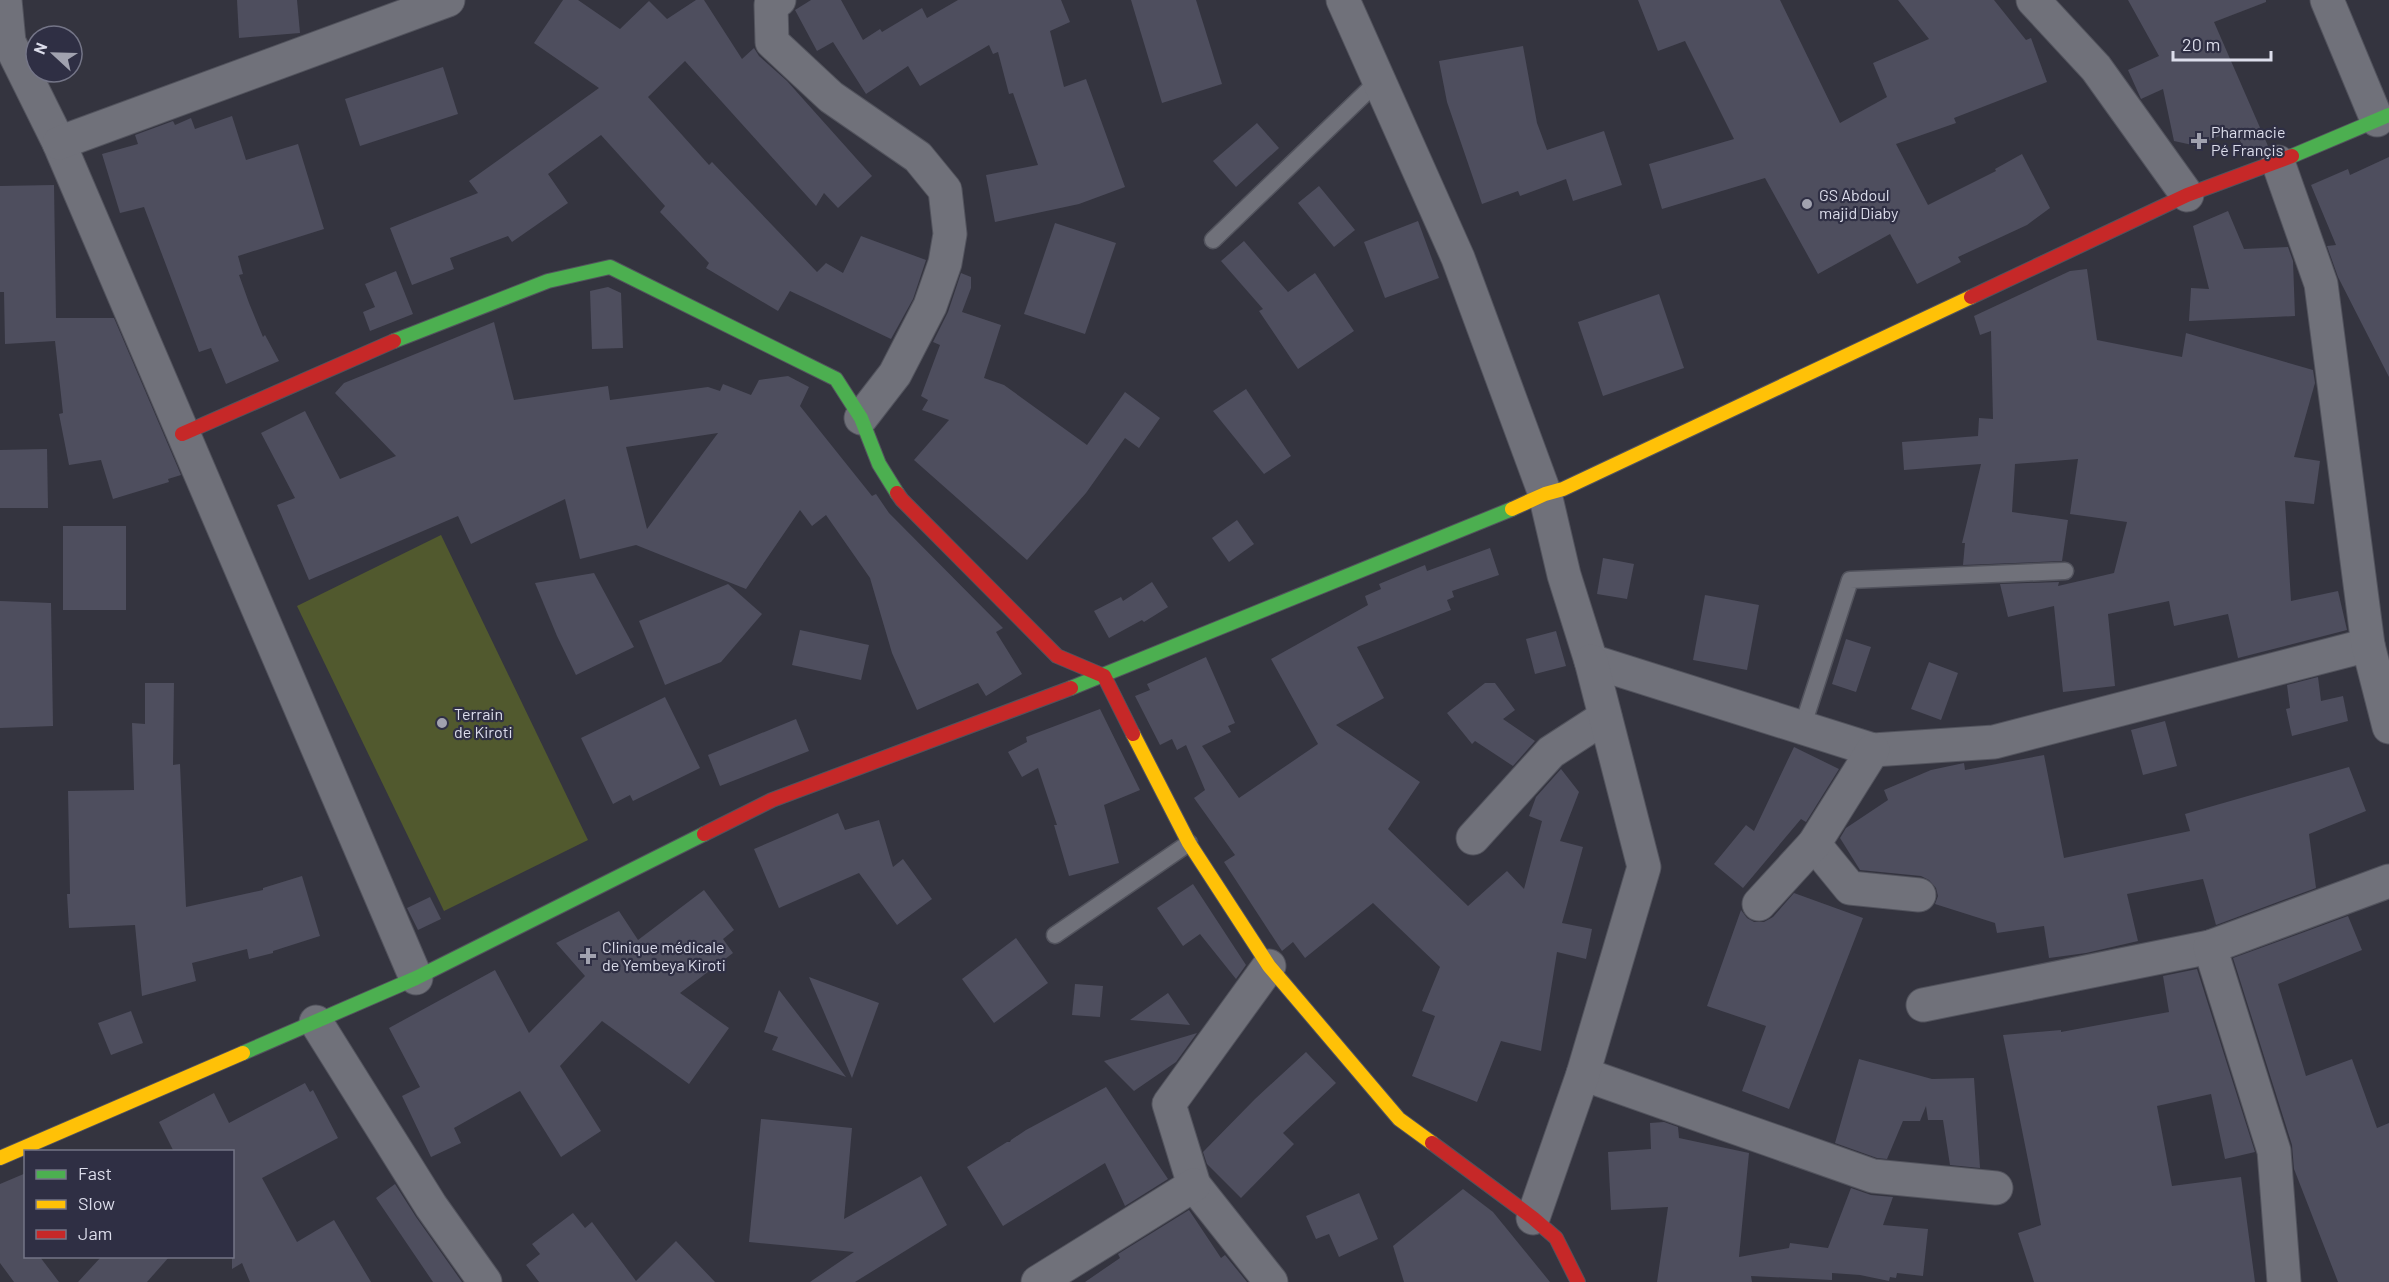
<svg xmlns="http://www.w3.org/2000/svg" width="2389" height="1282" viewBox="0 0 2389 1282" font-family="Barlow,sans-serif">
	<rect width="100%" height="100%" fill="#34343f"/>
	<!-- green -->
	<polygon fill="#51592e" points="441,535 588,840 444,911 297,606"/>
	<!-- building -->
	<g fill="#4e4e5e" fill-rule="evenodd">
		<polygon points="237,0 297,0 300,33 239,38"/>
		<polygon points="563,0 578,0 620,29 649,1 667,19 696,0 704,0 742,59 754,48 759,56 787,81 872,176 838,208 824,193 816,206 685,61 648,97 709,165 712,162 817,272 826,263 843,273 861,236 926,260 913,299 891,339 790,291 778,311 706,268 709,263 660,212 665,206 601,135 548,174 568,203 512,242 508,236 450,258 454,269 412,285 390,228 478,193 469,181 599,88 534,43"/>
		<polygon points="811,0 841,0 863,40 880,29 882,32 922,8 927,18 958,0 1061,0 1070,22 1050,31 1064,87 1086,79 1125,187 1079,204 995,222 986,175 1038,165 1013,93 1009,94 998,52 993,54 989,45 920,86 908,66 866,94 833,42 817,51 795,10"/>
		<polygon points="1131,0 1196,0 1222,84 1162,103"/>
		<polygon points="1638,0 1780,0 1840,123 1887,97 1873,63 1929,39 1898,0 1994,0 2026,40 2031,38 2047,82 1954,118 1956,123 1896,144 1928,205 1996,171 1995,169 2022,154 2050,208 2027,225 1958,257 1961,262 1917,284 1890,234 1818,274 1765,178 1662,209 1649,164 1734,139 1685,41 1658,51"/>
		<polygon points="2128,0 2266,0 2266,2 2214,22 2268,146 2246,154 2235,129 2197,146 2174,141 2163,89 2141,99 2128,70 2159,56"/>
		<polygon points="1523,46 1537,123 1547,150 1604,131 1622,185 1573,201 1566,179 1520,196 1518,191 1482,204 1447,102 1439,61"/>
		<polygon points="443,67 458,114 360,146 345,99"/>
		<polygon points="232,116 246,160 298,144 324,229 238,256 243,274 239,275 249,303 263,337 265,335 279,361 226,384 211,348 199,352 144,207 120,213 102,154 138,144 135,135 173,121 175,125 191,118 195,129"/>
		<polygon points="1257,123 1279,148 1236,187 1213,161"/>
		<polygon points="2389,157 2389,377 2338,277 2327,246 2336,245 2311,185 2348,169 2350,175"/>
		<polygon points="54,185 56,318 114,318 181,475 168,479 169,482 113,499 101,460 69,465 59,414 63,413 55,341 5,344 4,292 0,292 0,186"/>
		<polygon points="1319,186 1355,230 1334,247 1298,203"/>
		<polygon points="2228,211 2244,249 2288,247 2293,261 2295,316 2189,321 2191,288 2209,289 2193,226"/>
		<polygon points="1418,221 1439,278 1385,298 1364,242"/>
		<polygon points="1055,223 1116,243 1085,334 1024,314"/>
		<polygon points="1244,241 1288,292 1315,273 1354,331 1298,369 1259,311 1263,309 1221,261"/>
		<polygon points="2087,269 2097,340 2182,357 2186,333 2313,370 2315,383 2294,457 2320,461 2314,504 2285,501 2291,601 2338,591 2347,630 2238,658 2228,614 2174,626 2169,601 2108,614 2115,686 2063,692 2054,606 2008,617 2000,584 2059,582 2058,586 2114,573 2127,522 2070,514 2078,459 2015,464 2012,512 2068,520 2062,561 1963,565 1965,543 1962,543 1981,464 1904,470 1902,442 1978,436 1979,418 1993,419 1991,331 1980,335 1974,316 2070,271"/>
		<polygon points="396,271 413,314 370,331 363,312 375,307 365,284"/>
		<polygon points="961,273 971,277 971,288 962,312 1001,325 984,378 1004,385 1087,445 1125,392 1160,418 1139,448 1125,438 1086,493 1027,560 914,460 949,420 922,410 928,400 921,396 940,345 933,342 948,312"/>
		<polygon points="608,287 621,293 623,348 592,349 590,291"/>
		<polygon points="1659,294 1684,368 1603,396 1578,322"/>
		<path d="M494 322 514 400 608 386 610 400 708 387 720 391 723 384 751 395 759 380 788 376 809 387 800 406 872 496 876 494 889 513 1003 628 996 632 1022 674 986 696 978 683 917 710 892 653 870 578 826 515 812 526 800 510 746 589 636 545 580 559 565 499 471 544 458 516 309 580 277 505 295 498 261 433 305 411 340 479 396 456 335 393 344 383ZM718 433 647 529 626 447Z"/>
		<polygon points="1246,389 1291,456 1264,474 1213,411"/>
		<polygon points="47,449 48,508 0,508 0,450"/>
		<polygon points="1237,520 1254,544 1229,562 1212,538"/>
		<rect x="63" y="526" width="63" height="84"/>
		<polygon points="1490,548 1499,575 1452,591 1454,597 1447,600 1451,610 1357,647 1384,698 1336,725 1420,782 1388,829 1468,906 1507,871 1524,889 1542,821 1529,816 1536,797 1561,769 1579,792 1560,841 1583,847 1562,923 1592,929 1586,959 1557,952 1541,1051 1501,1041 1477,1102 1412,1076 1435,1016 1422,1011 1440,967 1373,903 1305,958 1293,942 1282,951 1224,862 1235,855 1194,798 1205,790 1186,745 1177,750 1172,739 1160,745 1135,696 1150,690 1147,684 1206,657 1235,723 1228,726 1231,732 1202,746 1239,798 1318,744 1271,659 1368,605 1365,596 1381,589 1379,584 1425,565 1427,571"/>
		<polygon points="1603,558 1634,564 1627,599 1597,594"/>
		<polygon points="594,573 634,647 576,675 557,636 535,583"/>
		<polygon points="1152,582 1168,607 1144,622 1142,620 1109,638 1094,611 1121,597 1123,601"/>
		<polygon points="728,584 762,614 721,662 665,685 639,621"/>
		<polygon points="1705,595 1759,605 1747,670 1693,660"/>
		<polygon points="0,601 51,603 53,726 0,728"/>
		<polygon points="800,630 869,645 861,680 792,665"/>
		<polygon points="1556,631 1566,666 1535,674 1526,639"/>
		<polygon points="1846,639 1871,647 1856,692 1832,684"/>
		<polygon points="1929,662 1958,673 1941,720 1911,709"/>
		<polygon points="2318,677 2321,701 2343,696 2348,721 2292,736 2286,709 2290,708 2287,685"/>
		<polygon points="145,683 174,683 173,765 180,764 186,907 263,890 263,888 302,876 320,936 273,951 273,953 249,959 247,949 192,963 196,981 142,996 135,925 69,928 67,894 70,894 68,791 134,790 132,723 145,724"/>
		<polygon points="1485,683 1495,683 1515,710 1503,719 1535,741 1513,766 1475,741 1472,744 1447,713"/>
		<polygon points="665,697 700,768 633,801 630,795 613,804 581,738"/>
		<polygon points="1100,709 1140,790 1104,805 1119,863 1069,876 1054,825 1057,825 1038,768 1022,777 1008,752 1027,742 1026,737"/>
		<polygon points="796,719 809,751 720,786 708,755"/>
		<polygon points="2165,721 2177,766 2143,775 2131,730"/>
		<polygon points="1794,747 1839,769 1806,822 1801,819 1743,888 1714,864 1746,825 1754,831"/>
		<polygon points="2044,755 2064,858 2190,831 2185,814 2349,767 2366,811 2309,834 2316,888 2216,925 2203,879 2127,894 2138,941 2086,953 2049,958 2044,926 1997,933 1995,923 1935,904 1938,896 1936,888 1929,880 1921,876 1860,870 1840,838 1846,828 1888,800 1884,790 1931,770 1964,763 1965,770"/>
		<polygon points="838,813 845,830 879,820 893,867 903,859 932,899 897,925 859,873 779,908 754,849"/>
		<polygon points="1193,884 1246,965 1236,979 1200,934 1183,946 1157,908"/>
		<polygon points="704,890 734,930 723,939 733,953 680,993 729,1028 689,1084 602,1021 560,1066 601,1131 561,1157 520,1091 454,1128 461,1143 431,1157 402,1096 420,1087 389,1028 495,970 529,1033 585,976 556,943 619,911 638,940"/>
		<polygon points="1794,893 1863,918 1789,1109 1742,1091 1766,1026 1707,1006 1741,910 1747,918 1754,922 1764,922 1773,917"/>
		<polygon points="430,897 441,919 418,930 407,908"/>
		<polygon points="2348,916 2362,950 2278,984 2306,1076 2352,1059 2377,1128 2389,1123 2389,1282 2338,1282 2294,1169 2292,1145 2233,958"/>
		<polygon points="1016,938 1048,983 994,1023 962,979"/>
		<polygon points="2197,969 2255,1152 2225,1159 2211,1094 2157,1106 2172,1186 2241,1177 2255,1282 2034,1282 2018,1233 2041,1225 2003,1035 2061,1030 2061,1032 2169,1012 2163,976"/>
		<polygon points="809,977 879,1003 852,1078"/>
		<polygon points="1075,984 1103,986 1100,1017 1072,1015"/>
		<polygon points="779,990 846,1077 772,1050 778,1037 764,1032"/>
		<polygon points="1168,993 1190,1025 1130,1020"/>
		<polygon points="131,1011 143,1043 111,1055 98,1023"/>
		<polygon points="1197,1033 1176,1062 1134,1091 1104,1061"/>
		<polygon points="1306,1052 1336,1083 1283,1133 1294,1144 1241,1198 1207,1164 1203,1152 1255,1099"/>
		<polygon points="1859,1059 1932,1079 1974,1078 1980,1168 1950,1165 1943,1120 1928,1120 1926,1106 1920,1121 1903,1121 1887,1159 1877,1158 1835,1143"/>
		<polygon points="305,1083 310,1092 313,1090 338,1138 262,1178 297,1242 334,1220 371,1282 250,1282 242,1263 232,1269 232,1152 174,1152 159,1122 214,1093 229,1123"/>
		<polygon points="1106,1087 1168,1179 1125,1206 1105,1163 1003,1226 967,1167 1007,1142 1010,1142 1011,1140 1026,1130"/>
		<polygon points="761,1119 852,1128 844,1219 921,1176 947,1225 855,1282 810,1282 854,1252 749,1242"/>
		<polygon points="1664,1122 1678,1127 1679,1138 1749,1153 1739,1257 1789,1248 1790,1243 1828,1248 1851,1188 1871,1195 1893,1197 1883,1225 1928,1229 1923,1276 1897,1273 1896,1278 1890,1277 1889,1281 1860,1275 1832,1273 1832,1280 1751,1276 1752,1282 1657,1282 1668,1207 1611,1210 1608,1152 1651,1149 1650,1123"/>
		<polygon points="26,1173 26,1257 40,1257 59,1282 14,1282 0,1263 0,1184"/>
		<polygon points="395,1184 416,1217 462,1282 433,1282 376,1198"/>
		<polygon points="1463,1189 1493,1212 1550,1282 1404,1282 1393,1246"/>
		<polygon points="1359,1193 1378,1239 1339,1257 1329,1234 1316,1239 1306,1216"/>
		<polygon points="1189,1210 1221,1258 1225,1255 1247,1282 1085,1282 1120,1258 1118,1254"/>
		<polygon points="573,1213 585,1228 592,1222 636,1281 676,1241 715,1282 539,1282 526,1265 540,1254 532,1244"/>
		<polygon points="101,1257 169,1257 147,1282 78,1282"/>
	</g>
	<g fill="none" stroke-linecap="round" stroke-linejoin="round">
		<defs>
			<g id="lane">
				<polyline points="1213,240 1379,80"/>
				<polyline points="1802,728 1850,580 2065,571"/>
				<polyline points="1055,935 1189,843"/>
			</g>
			<g id="street">
				<polyline points="5,0 9,42 59,143 416,978"/>
				<polyline points="779,0 771,5 772,42 831,97 918,157 945,190 950,234 945,263 930,306 895,374 861,418"/>
				<polyline points="1343,0 1458,258 1545,494 1564,575 1591,661 1873,750 1994,742 2368,645"/>
				<polyline points="2033,0 2096,68 2187,195"/>
				<polyline points="2327,0 2377,120"/>
				<polyline points="59,143 448,0"/>
				<polyline points="2278,162 2321,284 2368,645 2389,727"/>
				<polyline points="1473,838 1551,752 1605,717"/>
				<polyline points="1814,844 1850,888 1919,895"/>
				<polyline points="1759,904 1814,844 1873,750"/>
				<polyline points="1269,966 1169,1104 1194,1185 1271,1282"/>
				<polyline points="1923,1005 2210,947"/>
				<polyline points="316,1022 431,1206 485,1282"/>
				<polyline points="1583,1074 1873,1176 1996,1188"/>
				<polyline points="1533,1218 1583,1074 1644,867 1591,661"/>
				<polyline points="1038,1282 1194,1185"/>
				<polyline points="2284,1282 2274,1151 2210,947 2389,881"/>
			</g>
			<g id="fast">
				<polyline points="2292,156 2389,115"/>
				<polyline points="394,341 548,281 610,267 836,379 861,418 879,464 897,493"/>
				<polyline points="1071,688 1512,509"/>
				<polyline points="243,1053 416,978 704,834"/>
			</g>
			<g id="slow">
				<polyline points="1512,509 1545,494 1563,489 1971,297"/>
				<polyline points="1133,734 1189,843 1269,966 1399,1119 1432,1143"/>
				<polyline points="0,1158 243,1053"/>
			</g>
			<g id="jam">
				<polyline points="1971,297 2187,195 2292,156"/>
				<polyline points="182,434 394,341"/>
				<polyline points="897,493 902,500 1057,656 1104,676 1133,734"/>
				<polyline points="704,834 772,800 1071,688"/>
				<polyline points="1432,1143 1533,1218 1556,1238 1578,1282"/>
			</g>
		</defs>
		<!-- lane casing -->
		<use href="#lane" stroke="#52535d" stroke-width="19"/>
		<!-- street casing -->
		<use href="#street" stroke="#52535d" stroke-width="35"/>
		<!-- fast casing -->
		<use href="#fast" stroke="#52535d" stroke-width="16"/>
		<!-- slow casing -->
		<use href="#slow" stroke="#52535d" stroke-width="16"/>
		<!-- jam casing -->
		<use href="#jam" stroke="#52535d" stroke-width="16"/>
		<!-- lane -->
		<use href="#lane" stroke="#70717a" stroke-width="16"/>
		<!-- street -->
		<use href="#street" stroke="#70717a" stroke-width="33"/>
		<!-- fast -->
		<use href="#fast" stroke="#4caf50" stroke-width="14"/>
		<!-- slow -->
		<use href="#slow" stroke="#ffc107" stroke-width="14"/>
		<!-- jam -->
		<use href="#jam" stroke="#c62828" stroke-width="14"/>
	</g>
	<!-- markers -->
	<g fill="#a1a2af" stroke="#2f2f44" stroke-width="2">
		<path d="M2196 132h6v6h6v6h-6v6h-6v-6h-6v-6h6z"/>
		<circle cx="1807" cy="204" r="6"/>
		<circle cx="442" cy="723" r="6"/>
		<path d="M585 947h6v6h6v6h-6v6h-6v-6h-6v-6h6z"/>
	</g>
	<g text-anchor="middle" stroke-width="4.5" stroke-linejoin="round" paint-order="stroke">
		<!-- poi labels -->
		<g font-size="16" fill="#dcddeb" stroke="#2f2f44" text-anchor="start">
			<text x="2211" y="138">Pharmacie<tspan x="2211" dy="18">Pé Françis</tspan></text>
			<text x="1819" y="201">GS Abdoul<tspan x="1819" dy="18">majid Diaby</tspan></text>
			<text x="454" y="720">Terrain<tspan x="454" dy="18">de Kiroti</tspan></text>
			<text x="602" y="953">Clinique médicale<tspan x="602" dy="18">de Yembeya Kiroti</tspan></text>
		</g>
	</g>
	<!-- legend -->
	<rect x="24" y="1150" width="210" height="108" fill="#2f2f44" stroke="#747587" stroke-width="1.5"/>
	<rect x="36" y="1170" width="30" height="9" fill="#4caf50" stroke="#747587" stroke-width="1.5"/>
	<text x="78" y="1180" font-size="18" fill="#dcddeb">Fast</text>
	<rect x="36" y="1200" width="30" height="9" fill="#ffc107" stroke="#747587" stroke-width="1.5"/>
	<text x="78" y="1210" font-size="18" fill="#dcddeb">Slow</text>
	<rect x="36" y="1230" width="30" height="9" fill="#c62828" stroke="#747587" stroke-width="1.5"/>
	<text x="78" y="1240" font-size="18" fill="#dcddeb">Jam</text>
	<!-- north arrow -->
	<g transform="translate(54 54) rotate(292)"><circle r="28" fill="#2f2f44" stroke="#747587" stroke-width="1.5"/>
	<path d="M0-4.5L10 22L0 15L-10 22Z" fill="#a1a2af"/>
	<text y="-9" font-size="16" font-weight="bold" text-anchor="middle" fill="#dcddeb">N</text>
	</g>
	<!-- scale -->
	<path d="M2173 51v9h98v-9" fill="none" stroke="#dcddeb" stroke-width="3"/>
	<text x="2182" y="51" font-size="18" fill="#dcddeb" stroke="#2f2f44" stroke-width="4.5" paint-order="stroke">20 m</text>
</svg>
